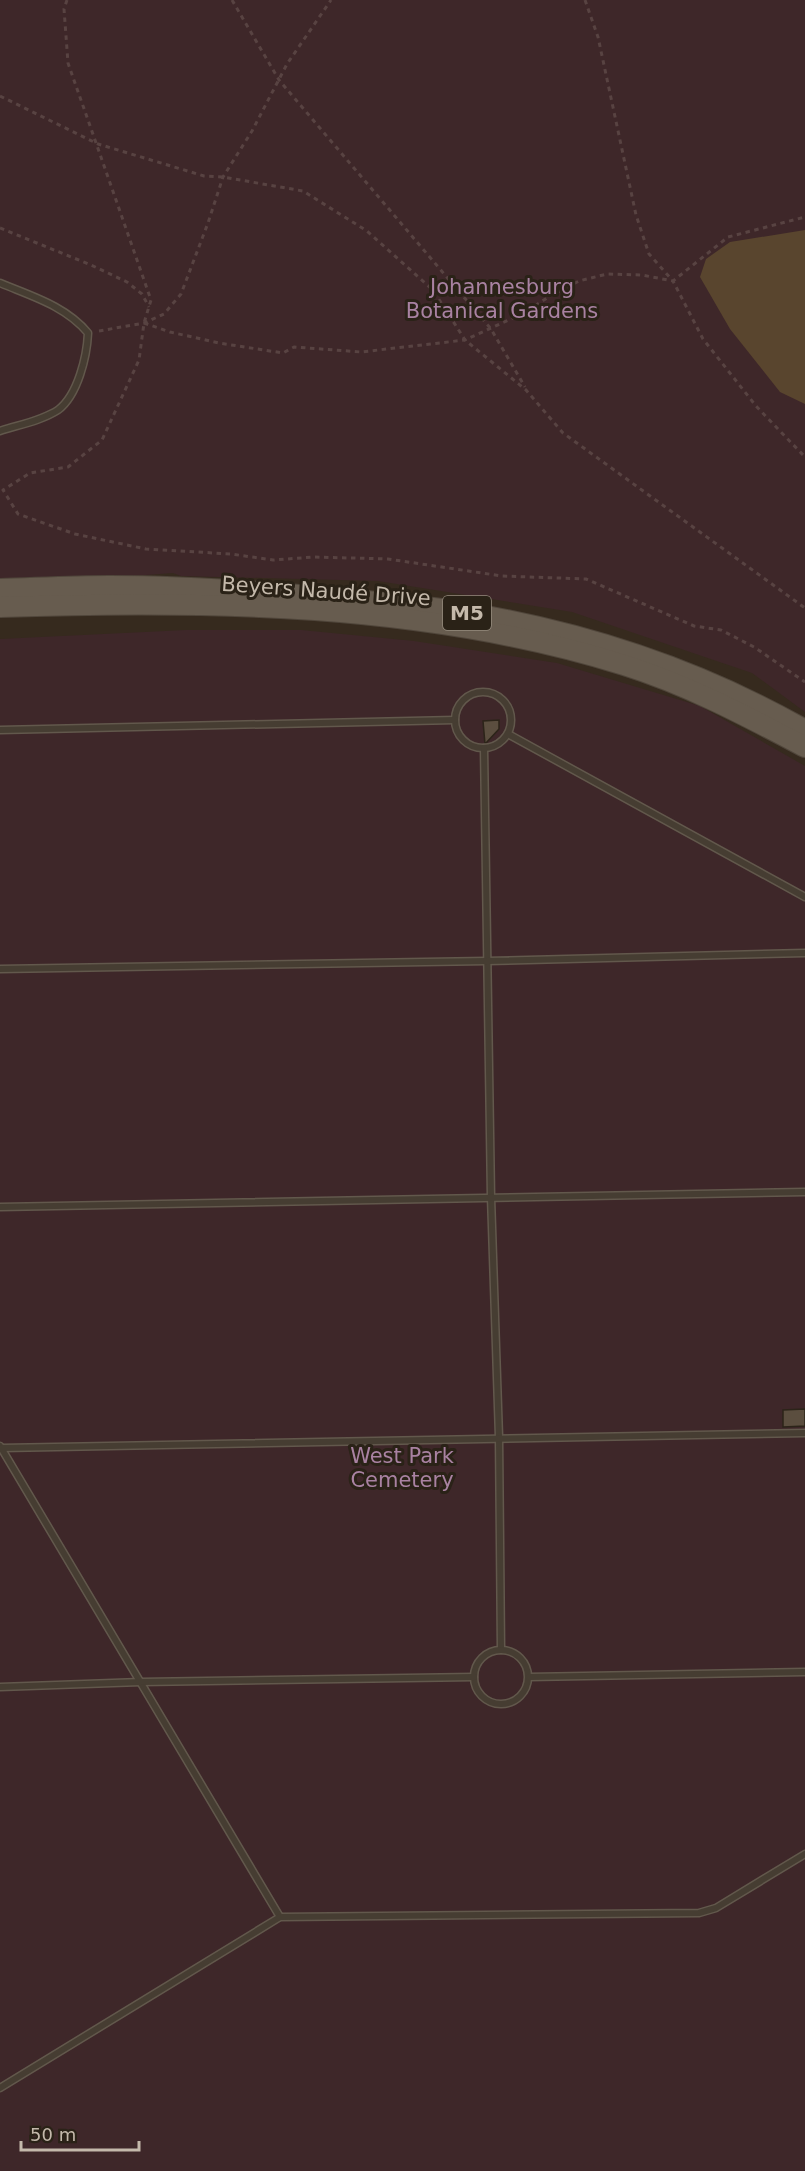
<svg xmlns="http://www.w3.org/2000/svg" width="805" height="2171" viewBox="0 0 805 2171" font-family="'DejaVu Sans',sans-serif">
	<rect width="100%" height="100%" fill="#362a1e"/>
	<!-- green -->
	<g fill="#3e2729">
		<polygon points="0,0 805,0 805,712 752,673 572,612 378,581 181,576 173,573 0,586"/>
		<polygon points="186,630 301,630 414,641 557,663 700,706 805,766 805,2171 0,2171 0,639"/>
	</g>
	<!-- water -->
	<polygon fill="#59452e" points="805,230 805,404 780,392 730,329 700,277 706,259 730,242"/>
	<!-- building -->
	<g fill="#5b4e3f" stroke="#2c2419" stroke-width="1.5">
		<polygon points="499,720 499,729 485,744 483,721"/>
		<polygon points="805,1409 805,1426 783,1427 783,1410"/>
	</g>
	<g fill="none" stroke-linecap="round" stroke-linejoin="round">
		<defs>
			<g id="service">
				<path d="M0 283C31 296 66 306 88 333 87 356 78 395 58 410 41 421 18 425 0 431"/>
				<circle cx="483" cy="720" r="28"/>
				<polyline points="0,730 455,720"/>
				<polyline points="508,734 805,897"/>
				<polyline points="484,748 491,1197 499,1437 501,1650"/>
				<polyline points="0,969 487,961 805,953"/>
				<polyline points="0,1207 805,1192"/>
				<polyline points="0,1446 280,1917"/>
				<polyline points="2,1448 805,1433"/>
				<circle cx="501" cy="1677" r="27"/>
				<polyline points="529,1677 805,1672"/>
				<polyline points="0,1687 141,1682 474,1677"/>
				<polyline points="0,2088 280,1917 699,1913 716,1908 805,1854"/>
			</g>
			<g id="primary">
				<path d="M0 589C36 588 72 586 109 586 184 586 259 591 334 598 375 602 416 605 456 611 578 630 698 669 805 730"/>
				<path d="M0 607C206 600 426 603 624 665 688 685 746 716 805 747"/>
			</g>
		</defs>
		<!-- service casing -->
		<use href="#service" stroke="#62584c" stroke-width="9"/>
		<!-- primary casing -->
		<use href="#primary" stroke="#50463b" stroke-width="22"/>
		<!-- path -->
		<g stroke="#584342" stroke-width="3" stroke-dasharray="4.5 4.5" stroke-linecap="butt">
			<polyline points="67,0 64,9 68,63 151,300 144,323 139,360 102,440 68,467 30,473 3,490 18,514 75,534 146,549 231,554 273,560 314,557 388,559 502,576 586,579 694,626 721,630 754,647 805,682"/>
			<polyline points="232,0 279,80 491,329 525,387"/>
			<polyline points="585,0 598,37 636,215 649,254 673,281 728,237 805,217"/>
			<polyline points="0,96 98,144 204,176 223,177 303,191 367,231 433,290 465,340 526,390 563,433 805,608"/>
			<polyline points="0,228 91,265 127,282 142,294 149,307"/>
			<polyline points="144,323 170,332 219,343 283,353 294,347 361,352 465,340 524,313 550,296 579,281 607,274 642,275 673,281 703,339 756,406 805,457"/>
			<polyline points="99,331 144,323 164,314 181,294 208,223 223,177 252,131 287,64 331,0"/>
		</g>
		<!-- service -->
		<use href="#service" stroke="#463d32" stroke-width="6"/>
		<!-- primary -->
		<use href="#primary" stroke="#675c4f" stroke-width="20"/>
	</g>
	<g text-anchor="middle" stroke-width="6" stroke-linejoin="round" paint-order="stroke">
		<!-- shield labels -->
		<rect fill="#2a2217" stroke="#968c7f" stroke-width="1.5" x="443" y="596" width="48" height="34" rx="4.5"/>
		<g font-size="20" font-weight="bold" fill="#c4b9ab">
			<text x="467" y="620">M5</text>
		</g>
		<!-- park labels -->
		<g font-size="21" fill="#a982a2" stroke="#2a2217">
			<text x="502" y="294">Johannesburg<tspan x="502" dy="24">Botanical Gardens</tspan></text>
			<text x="402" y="1463">West Park<tspan x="402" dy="24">Cemetery</tspan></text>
		</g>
		<!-- street labels -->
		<g font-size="21" fill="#c4b9ab" stroke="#2a2217">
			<text transform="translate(326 591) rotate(4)" y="7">Beyers Naudé Drive</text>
		</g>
	</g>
	<!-- scale -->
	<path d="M21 2141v9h118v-9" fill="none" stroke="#c4b9ab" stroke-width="3"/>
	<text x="30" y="2141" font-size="18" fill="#c4b9ab" stroke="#2a2217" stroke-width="4.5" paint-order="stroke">50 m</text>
</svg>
